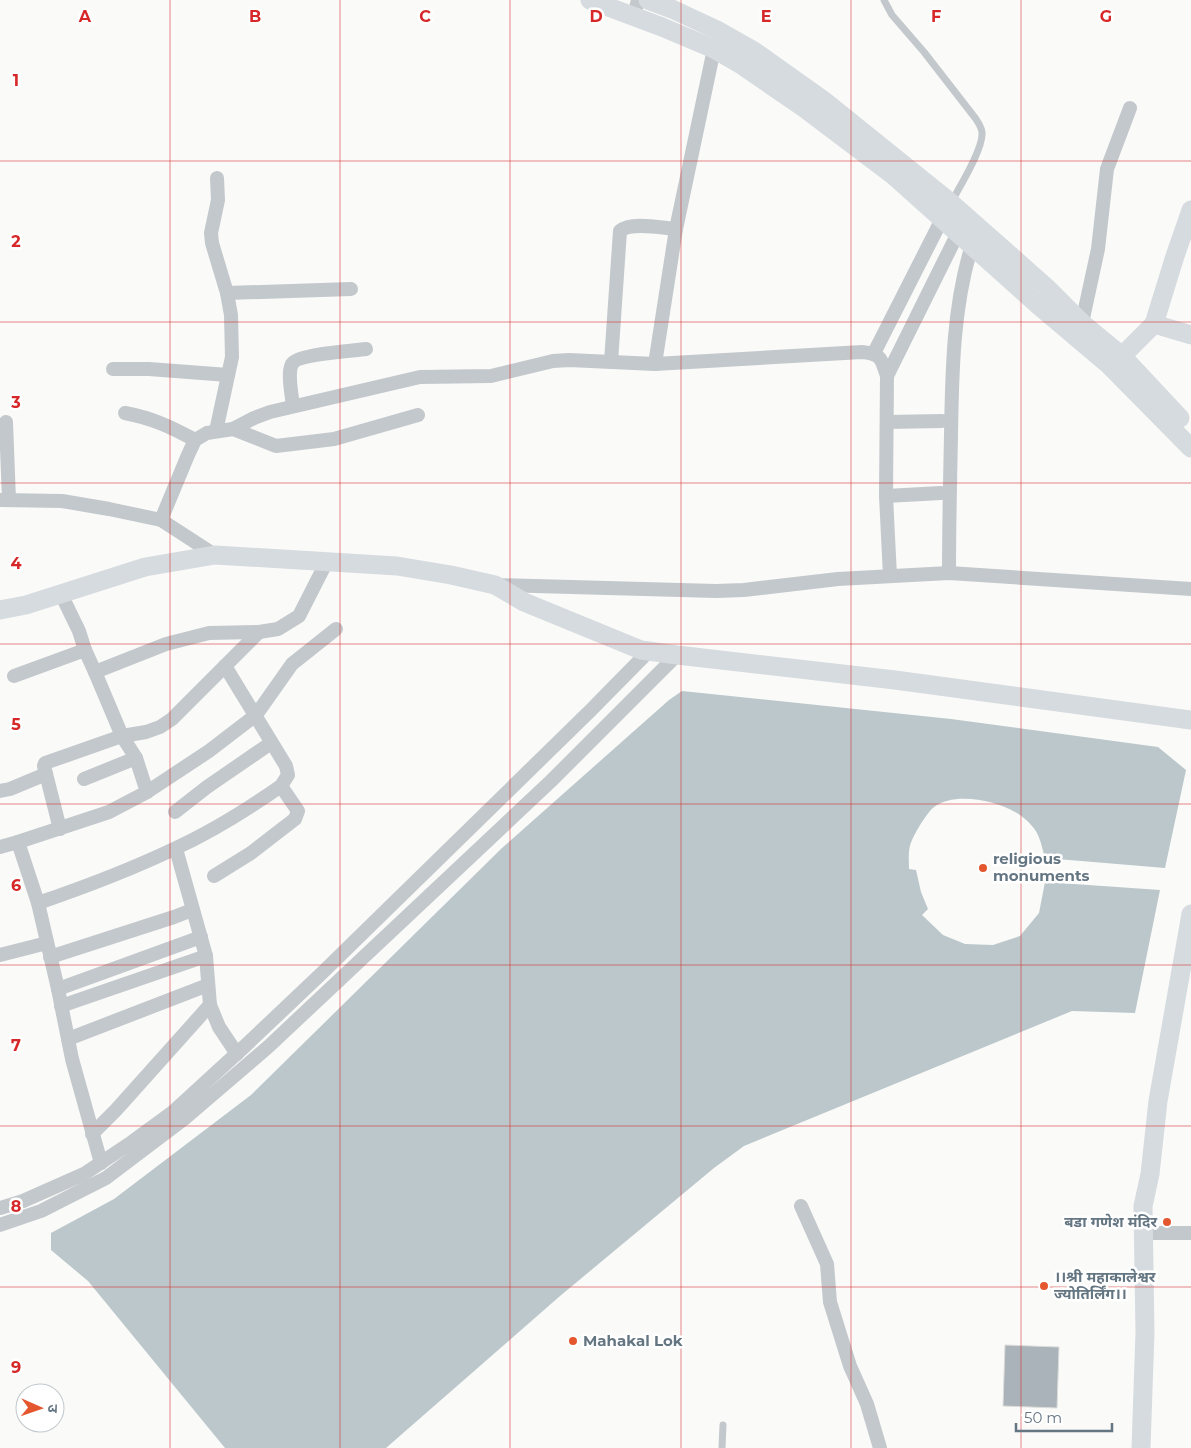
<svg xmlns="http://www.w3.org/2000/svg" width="1191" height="1448" viewBox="0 0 1191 1448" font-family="Montserrat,'Noto Sans Devanagari',sans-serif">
	<rect width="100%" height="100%" fill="#fafaf8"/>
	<!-- water -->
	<path fill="#bbc7cb" d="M682 691 951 719 1158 747 1186 770 1165 868 1045 858C1042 848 1040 834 1032 826 1028 821 1021 815 1015 812 994 800 954 792 934 807 927 812 912 837 910 846 908 853 909 862 909 869L916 870 921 892 928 909 922 915 943 935 965 944 993 945 1020 936 1039 913 1045 882 1160 890 1135 1013 1072 1011 744 1146 714 1168 560 1296 386 1448H225L88 1281 51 1250V1233L114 1199 251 1095 502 848 669 700Z"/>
	<!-- building -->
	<polygon fill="#aab3b9" stroke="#dcdcda" points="1005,1345 1059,1347 1057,1408 1003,1406"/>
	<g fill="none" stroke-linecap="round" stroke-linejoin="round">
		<!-- lane -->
		<g stroke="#c3c8cc" stroke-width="7">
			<path d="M884 0 892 15 924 52 976 119C979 124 982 128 982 133 983 149 960 186 952 201"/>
			<polyline points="722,1448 723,1425"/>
		</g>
		<!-- street -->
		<g stroke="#c3c8cc" stroke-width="14">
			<polyline points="634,16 638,0"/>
			<polyline points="227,293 351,289"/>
			<polyline points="1082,323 1098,249 1107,169 1130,108"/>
			<polyline points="874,353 942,219"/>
			<path d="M611 362 620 231C631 221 662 228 676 229"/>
			<polyline points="655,364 676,229 714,49"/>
			<polyline points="113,369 149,369 228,375"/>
			<polyline points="887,376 958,233"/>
			<path d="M293 406C292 396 287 373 292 364 297 354 353 351 366 349"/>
			<path d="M125 413C152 418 171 427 195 440"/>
			<polyline points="6,422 9,500"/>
			<polyline points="887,422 942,421"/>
			<path d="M233 429 254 418 270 412 420 377 491 376 553 361 569 360 655 364 862 352C882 354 881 359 887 376L886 496 890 576"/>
			<polyline points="216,431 232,357 231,315 227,293 212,243 211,233 218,200 217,178"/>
			<polyline points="886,496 941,493"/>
			<polyline points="0,500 62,501 109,509 161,520 215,555"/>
			<polyline points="161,520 188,455 195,440 207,433 233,429 276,446 334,439 418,415"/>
			<path d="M949 573C949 527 950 481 951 435 952 372 953 306 972 245"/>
			<polyline points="496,585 716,591 744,590 838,579 949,573 1191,589"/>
			<polyline points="61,594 79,631 85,650 95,672"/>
			<polyline points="14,676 85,650"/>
			<polyline points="84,779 136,758"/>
			<polyline points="0,791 10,789 46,774"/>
			<polyline points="147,792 209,751 256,715 292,664 336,629"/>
			<polyline points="175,812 207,787 271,743"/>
			<polyline points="60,829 44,766 45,763 122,736 146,732 160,727 172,719 259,632"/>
			<polyline points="0,847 18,842"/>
			<polyline points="176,849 206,956 210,1005 219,1027 237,1054"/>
			<polyline points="214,876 251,853 295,819 298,811 281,786"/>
			<path d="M38 903C85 887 132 869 176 848 213 831 248 809 281 786L288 775 286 766 225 666"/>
			<polyline points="0,955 47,943"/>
			<polyline points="50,957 174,917 192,910"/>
			<polyline points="58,989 201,937"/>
			<polyline points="61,1006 206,956"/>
			<polyline points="68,1039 208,985"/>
			<polyline points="92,1134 116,1110 210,1005"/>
			<polyline points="101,1163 72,1059 58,989 38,903 18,842 109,812 147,792 136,758 122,736 95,672 166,644 209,633 259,632 278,629 299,616 327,561"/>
			<polyline points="801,1206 827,1264 830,1302 850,1366 867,1404 880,1448"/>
			<polyline points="0,1208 23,1201 84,1174 132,1142 173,1112 245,1046 323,972 591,710 649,651"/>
			<polyline points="0,1225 41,1211 106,1178 184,1119 268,1047 551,781 677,655"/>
			<polyline points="1144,1233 1191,1233"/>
		</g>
		<!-- secondary -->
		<g stroke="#d6dbdf" stroke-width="19">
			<polyline points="590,0 662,27 714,49 740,64 804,108 894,176 1038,305 1109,365 1191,448"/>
			<polyline points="648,0 672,9 717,30 754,51 823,100 951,203 1046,287 1082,323 1122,356 1180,418"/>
			<polyline points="1154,324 1175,256 1191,210"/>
			<polyline points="1113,363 1122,356 1154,324 1191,335"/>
			<polyline points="0,610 26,605 145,567 215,555 397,566 451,575 495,585 524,602 641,650 677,655 895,680 1191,720"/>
			<polyline points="1141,1448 1145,1332 1143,1206 1150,1174 1158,1101 1191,914"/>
		</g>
	</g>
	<!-- grid -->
	<path fill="none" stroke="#d62828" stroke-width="1" stroke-opacity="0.55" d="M170 0V1448M340 0V1448M510 0V1448M681 0V1448M851 0V1448M1021 0V1448M0 161H1191M0 322H1191M0 483H1191M0 644H1191M0 804H1191M0 965H1191M0 1126H1191M0 1287H1191"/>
	<!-- markers -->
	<g fill="#e4572e" stroke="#fff" stroke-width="2">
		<circle cx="983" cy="868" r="5"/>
		<circle cx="1167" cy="1222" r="5"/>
		<circle cx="1044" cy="1286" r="5"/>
		<circle cx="573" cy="1341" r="5"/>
	</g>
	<g text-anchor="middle" stroke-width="5" stroke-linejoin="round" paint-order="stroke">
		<!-- poi labels -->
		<g font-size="15" font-weight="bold" fill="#657683" stroke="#fff" text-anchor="start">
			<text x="993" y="864">religious<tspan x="993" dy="17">monuments</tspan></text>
			<text x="1157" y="1227" text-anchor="end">बडा गणेश मंदिर</text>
			<text x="1054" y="1282">।।श्री महाकालेश्वर<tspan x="1054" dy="17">ज्योतिर्लिंग।।</tspan></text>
			<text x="583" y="1346">Mahakal Lok</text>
		</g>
	</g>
	<g font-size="16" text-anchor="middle" font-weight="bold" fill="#d62828" stroke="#fff" stroke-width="5" stroke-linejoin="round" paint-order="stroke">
		<text x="85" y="22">A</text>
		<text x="255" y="22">B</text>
		<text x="425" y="22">C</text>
		<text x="596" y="22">D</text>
		<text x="766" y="22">E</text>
		<text x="936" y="22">F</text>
		<text x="1106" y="22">G</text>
		<text x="16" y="86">1</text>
		<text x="16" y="247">2</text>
		<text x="16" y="408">3</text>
		<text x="16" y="569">4</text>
		<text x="16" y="730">5</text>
		<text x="16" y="891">6</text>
		<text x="16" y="1051">7</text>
		<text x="16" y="1212">8</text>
		<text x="16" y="1373">9</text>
	</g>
	<!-- north arrow -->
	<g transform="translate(40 1408) rotate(92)"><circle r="24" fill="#ffffff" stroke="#c1c8cd"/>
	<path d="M0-4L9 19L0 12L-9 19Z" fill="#e4572e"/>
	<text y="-8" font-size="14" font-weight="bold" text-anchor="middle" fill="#657683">उ</text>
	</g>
	<!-- scale -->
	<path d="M1016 1423v8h96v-8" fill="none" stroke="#657683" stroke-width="2.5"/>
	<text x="1024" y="1423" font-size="15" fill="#657683" stroke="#ffffff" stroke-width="4" paint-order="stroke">50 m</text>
</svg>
